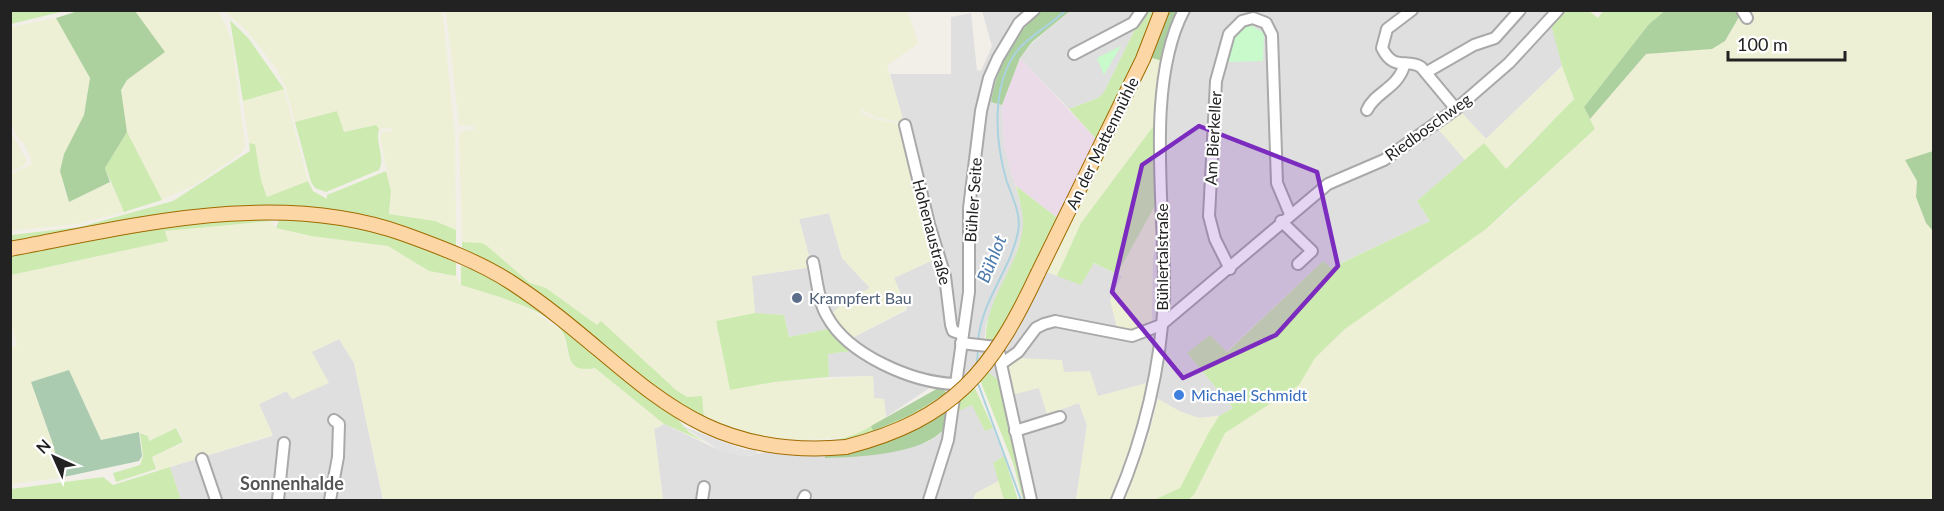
<svg xmlns="http://www.w3.org/2000/svg" width="1944" height="511" viewBox="0 0 1944 511" font-family="Lato,sans-serif">
	<rect width="100%" height="100%" fill="#f2efe9"/>
	<!-- residential -->
	<g fill="#e0dfdf">
		<polygon points="982,11 1041,11 1028,21 991,102 1002,105 1004,144 1023,213 1023,232 1014,260 986,324 983,356 947,392 931,387 886,417 884,399 874,399 873,376 829,377 827,354 857,350 850,339 907,310 894,278 929,214 911,125 904,123 890,74 951,74 951,17 971,13 977,70 981,71 992,46"/>
		<polygon points="1070,11 1144,11 1104,92 1098,98 1069,109 1020,58 1032,43"/>
		<polygon points="1179,11 1563,11 1552,24 1562,66 1486,139 1460,111 1439,129 1465,160 1417,201 1430,221 1330,268 1323,261 1226,352 1188,354 1233,408 1219,416 1198,418 1179,411 1158,399 1145,396 1147,383 1098,397 1039,388 1047,414 1079,403 1087,425 1076,500 1028,500 988,372 1009,344 1046,272 1093,263 1122,276 1110,300 1153,258 1157,227 1157,100 1162,61"/>
		<polygon points="829,213 842,258 870,288 847,300 833,328 789,337 784,315 755,313 751,276 812,267 799,219"/>
		<polygon points="339,339 354,363 383,500 181,500 170,467 272,436 259,404 287,391 292,399 328,382 311,352"/>
		<polygon points="957,401 972,404 985,431 993,428 1004,456 993,463 999,481 976,493 973,500 663,500 654,429 664,424 719,450 750,456 770,451 825,454 825,457 898,450 928,442 940,434 946,410"/>
	</g>
	<!-- industrial -->
	<polygon fill="#ebdbe8" points="1020,58 1097,140 1060,220 1016,186 1010,170 1004,144 1002,105"/>
	<!-- farmland -->
	<g fill="#eef0d5">
		<polygon points="135,11 219,11 232,41 245,147 240,154 193,186 162,200 127,132 121,91 127,80 165,52"/>
		<polygon points="225,11 442,11 455,133 456,230 435,221 390,214 391,191 380,137 382,132 392,131 392,128 379,129 376,125 344,132 337,111 295,122 285,86 275,67 248,32"/>
		<polygon points="446,11 908,11 918,44 887,65 904,123 874,117 861,109 862,113 874,119 901,124 938,258 894,278 907,309 850,339 831,314 847,300 870,288 842,258 829,213 799,219 812,267 752,276 755,313 716,321 730,390 774,382 873,376 874,398 884,399 886,417 855,437 790,441 746,433 704,417 702,396 687,397 676,390 601,322 597,325 546,288 530,283 482,243 462,242 459,135 462,131 475,129 475,127 459,125"/>
		<polygon points="1736,11 1933,11 1933,151 1905,160 1917,181 1916,197 1926,223 1933,231 1933,500 1189,500 1195,493 1225,433 1299,385 1315,358 1345,329 1504,214 1595,129 1590,119 1646,54 1712,49 1725,41 1739,18"/>
		<polygon points="56,18 90,78 84,115 64,154 60,171 65,191 69,202 110,182 124,212 77,224 11,231 11,174 31,165 31,158 24,144 15,134 11,119 11,27"/>
		<polygon points="1149,57 1162,61 1155,124 1081,223 1057,276 1046,272"/>
		<polygon points="1562,66 1574,99 1505,169 1484,143 1465,160 1438,129 1460,111 1486,139"/>
		<polygon points="284,89 308,181 267,197 261,180 255,144 249,143 243,101"/>
		<polygon points="11,132 27,161 22,167 11,171"/>
		<polygon points="1157,202 1153,258 1152,326 1134,333 1118,332 1110,300 1122,276 1117,274"/>
		<polygon points="271,221 276,228 311,236 388,246 429,271 456,276 461,285 518,303 545,319 562,331 569,358 585,370 595,368 664,424 654,429 663,500 383,500 354,363 339,339 312,352 329,383 292,399 286,391 259,404 273,435 157,471 153,457 184,443 177,427 150,440 148,435 139,432 101,440 69,370 31,383 54,447 59,478 11,484 10,349 17,345 11,323 11,275 168,241 164,231"/>
		<polygon points="1018,358 1062,360 1064,372 1090,371 1098,396 1147,383 1135,440 1112,500 1076,500 1087,425 1079,403 1047,414 1039,388 1012,395 1007,368"/>
		<polygon points="1158,399 1179,411 1198,418 1219,416 1180,489 1154,500 1124,500 1148,437"/>
		<polygon points="999,481 1006,500 973,500 976,493"/>
	</g>
	<!-- grass -->
	<g fill="#cdebb0">
		<polygon points="10,11 11,10 65,11 11,24"/>
		<polygon points="1144,11 1155,11 1145,38 1097,140 1069,109 1098,98 1104,92"/>
		<polygon points="1563,11 1589,11 1598,18 1603,11 1666,11 1649,24 1584,107 1595,129 1486,229 1345,329 1315,358 1299,385 1225,433 1195,493 1189,500 1154,500 1180,488 1209,432 1219,416 1233,408 1187,353 1210,335 1227,352 1323,261 1331,268 1430,221 1417,201 1484,143 1506,169 1574,99 1562,66 1551,24"/>
		<polygon points="230,20 249,39 284,89 243,101"/>
		<path d="M337 111 344 132 376 125 379 129C375 142 386 159 379 170L326 192 315 188 311 182 295 122Z"/>
		<polygon points="1155,124 1157,202 1117,274 1094,263 1081,285 1057,276 1081,223"/>
		<polygon points="127,132 162,200 124,212 105,168"/>
		<polygon points="249,143 255,144 261,180 267,197 308,181 313,191 327,199 327,195 386,171 391,191 389,214 435,221 456,230 456,248 289,209 11,244 11,235 80,227 173,201 250,151"/>
		<path d="M1016 186 1060 220 1007 320 993 341 986 339C985 301 1016 269 1022 233 1025 217 1020 202 1016 186Z"/>
		<path d="M269 218 271 221 165 231 168 241 11 275V254C97 238 181 223 269 218Z"/>
		<polygon points="280,218 314,220 375,230 437,252 436,254 456,263 456,276 429,271 388,246 311,236 276,228"/>
		<path d="M462 242 482 243 487 246 530 283 546 288 597 325 601 321 676 390 687 397 702 396 704 417C753 436 824 457 871 426L873 431 937 400 938 402 900 424 843 442 766 441 682 409 462 250Z"/>
		<path d="M461 266 485 273 540 308 674 415 689 432 703 441 664 424 595 368C561 375 573 346 561 330 543 307 488 294 461 285Z"/>
		<polygon points="755,313 784,315 789,337 833,328 858,350 828,354 829,377 774,382 730,390 716,321"/>
		<polygon points="988,372 998,380 1028,500 1023,500 1013,463 980,380"/>
		<polygon points="974,386 993,428 985,431 972,405 959,411 957,401"/>
		<polygon points="176,428 183,442 152,457 156,469 116,482 113,473 140,465 143,456 140,433 148,436 149,441"/>
		<polygon points="1004,456 1018,500 1004,500 993,463"/>
		<polygon points="170,467 181,500 11,500 11,489 103,477 113,485"/>
	</g>
	<!-- forest -->
	<g fill="#add19e">
		<polygon points="1666,10 1736,11 1739,17 1725,41 1712,49 1646,54 1590,119 1584,107 1649,24"/>
		<polygon points="78,11 135,11 165,52 127,80 121,90 127,132 105,168 110,182 69,202 60,171 64,154 84,115 90,78 56,18"/>
		<path d="M1041 11H1070L1032 42 1020 58 1002 105 991 102C997 67 1013 34 1041 11Z"/>
		<polygon points="1169,11 1179,11 1162,61 1149,57"/>
		<polygon points="1933,151 1934,151 1933,231 1926,223 1916,197 1917,181 1905,160"/>
		<polygon points="940,387 947,393 910,415 873,431 871,426"/>
		<path d="M946 410 945 428C923 455 858 457 825 458V454C867 451 911 434 946 410Z"/>
	</g>
	<!-- cemetery -->
	<polygon fill="#aacbaf" points="69,370 101,440 139,432 142,456 139,461 59,478 54,447 31,382"/>
	<!-- park -->
	<g fill="#c8facc">
		<polygon points="1249,24 1264,33 1263,61 1226,62 1232,35"/>
		<polygon points="1121,46 1104,75 1097,58"/>
	</g>
	<!-- parking -->
	<polygon fill="#e2e2e2" points="682,426 745,450 755,450 759,455 741,456 719,450"/>
	<g fill="none" stroke-linecap="round" stroke-linejoin="round">
		<!-- stream -->
		<g stroke="#aad3df" stroke-width="2">
			<path d="M978 342C981 301 1010 271 1018 232 1022 214 1011 195 1006 179 995 140 991 85 1017 51 1030 35 1051 25 1066 10"/>
			<polyline points="977,363 978,348"/>
			<polyline points="977,381 1021,500"/>
		</g>
		<defs>
			<g id="minor">
				<path d="M1412 10 1387 29 1382 48C1394 72 1406 58 1421 67L1456 109"/>
				<polyline points="1742,10 1747,18"/>
				<polyline points="1074,54 1133,23 1142,10"/>
				<polyline points="1427,72 1474,45 1495,38 1520,10"/>
				<path d="M1367 110C1375 92 1397 89 1404 66"/>
				<polyline points="905,125 929,224 945,276 951,325 953,331 962,334"/>
				<polyline points="1281,221 1312,251 1298,264"/>
				<path d="M813 262C817 279 818 301 827 316 848 355 912 382 954 384"/>
				<polyline points="1230,269 1215,239 1209,216 1216,81 1229,34 1242,21 1253,18 1266,23 1272,35 1277,183 1290,214"/>
				<polyline points="961,343 996,347 1000,355"/>
				<polyline points="1015,431 1060,417"/>
				<polyline points="202,459 216,500"/>
				<polyline points="278,500 284,443"/>
				<polyline points="330,500 338,457 339,424 334,420"/>
				<polyline points="702,500 704,487"/>
				<polyline points="803,500 805,496"/>
				<polyline points="929,500 948,440 969,292 969,208 981,111 989,78 998,58 1019,23 1034,10"/>
				<polyline points="1031,500 1001,364 1018,352 1036,328 1044,324 1055,321 1132,336 1161,325 1328,184 1384,160 1456,109 1509,63 1558,10"/>
				<path d="M1117 500C1144 438 1161 366 1164 298 1166 213 1144 86 1184 10"/>
			</g>
			<g id="major">
				<path d="M10 249C138 225 277 189 404 234 440 247 480 262 512 283 633 362 681 462 846 447"/>
				<polyline points="1038,273 1143,59 1162,10"/>
			</g>
		</defs>
		<!-- minor casing -->
		<use href="#minor" stroke="#a9a9a9" stroke-width="14"/>
		<!-- major casing -->
		<use href="#major" stroke="#a06b00" stroke-width="16"/>
		<!-- minor -->
		<use href="#minor" stroke="#fff" stroke-width="10"/>
		<!-- major -->
		<use href="#major" stroke="#fcd6a4" stroke-width="14"/>
		<defs>
			<path id="major-bridge" d="M846 447C954 419 992 371 1038 273"/>
		</defs>
		<!-- major-bridge casing -->
		<use href="#major-bridge" stroke="#a06b00" stroke-width="16" stroke-linecap="butt"/>
		<!-- major-bridge -->
		<use href="#major-bridge" stroke="#fcd6a4" stroke-width="14"/>
	</g>
	<!-- marked area -->
	<path fill="#7b2cbf" fill-opacity="0.2" stroke="#7b2cbf" stroke-width="4.5" stroke-linejoin="round" d="M1199 126 1317 172 1338 266 1276 335 1183 378 1112 292 1142 165Z"/>
	<!-- markers -->
	<circle fill="#5c6f8a" stroke="#fff" stroke-width="2" cx="797" cy="298" r="6"/>
	<circle fill="#3f7fe0" stroke="#fff" stroke-width="2" cx="1179" cy="395" r="6"/>
	<g text-anchor="middle" stroke-width="4.5" stroke-linejoin="round" paint-order="stroke">
		<!-- street labels -->
		<g font-size="16" fill="#222" stroke="#fff">
			<text transform="translate(1428 127) rotate(-36)" y="6">Riedboschweg</text>
			<text transform="translate(1213 138) rotate(-87)" y="6">Am Bierkeller</text>
			<text transform="translate(1102 143) rotate(-64)" y="6">An der Mattenmühle</text>
			<text transform="translate(973 200) rotate(-86)" y="6">Bühler Seite</text>
			<text transform="translate(932 232) rotate(75)" y="6">Hohenaustraße</text>
			<text transform="translate(1162 257) rotate(-90)" y="6">Bühlertalstraße</text>
		</g>
		<!-- service labels -->
		<g font-size="16" fill="#4e5e75" stroke="#fff" text-anchor="start">
			<text x="809" y="304">Krampfert Bau</text>
		</g>
		<!-- shop labels -->
		<g font-size="16" fill="#366cbe" stroke="#fff" text-anchor="start">
			<text x="1191" y="401">Michael Schmidt</text>
		</g>
		<!-- water labels -->
		<g font-size="18" font-style="italic" fill="#4a7aab" stroke="#fff">
			<text transform="translate(992 259) rotate(-68)" y="6">Bühlot</text>
		</g>
		<!-- neighbourhood labels -->
		<g font-size="18" font-weight="bold" fill="#555" stroke="#fff">
			<text x="292" y="490">Sonnenhalde</text>
		</g>
	</g>
	<!-- border -->
	<rect width="1944" height="511" fill="none" stroke="#222222" stroke-width="24"/>
	<!-- north arrow -->
	<g transform="translate(54 457) rotate(315)" stroke="#ffffff" stroke-width="4.5" paint-order="stroke">
	<path d="M0-4.5L10 22L0 15L-10 22Z" fill="#222222"/>
	<text y="-9" font-size="16" font-weight="bold" text-anchor="middle" fill="#222222">N</text>
	</g>
	<!-- scale -->
	<path d="M1728 51v9h117v-9" fill="none" stroke="#222222" stroke-width="3"/>
	<text x="1737" y="51" font-size="18" fill="#222222" stroke="#ffffff" stroke-width="4.5" paint-order="stroke">100 m</text>
</svg>
